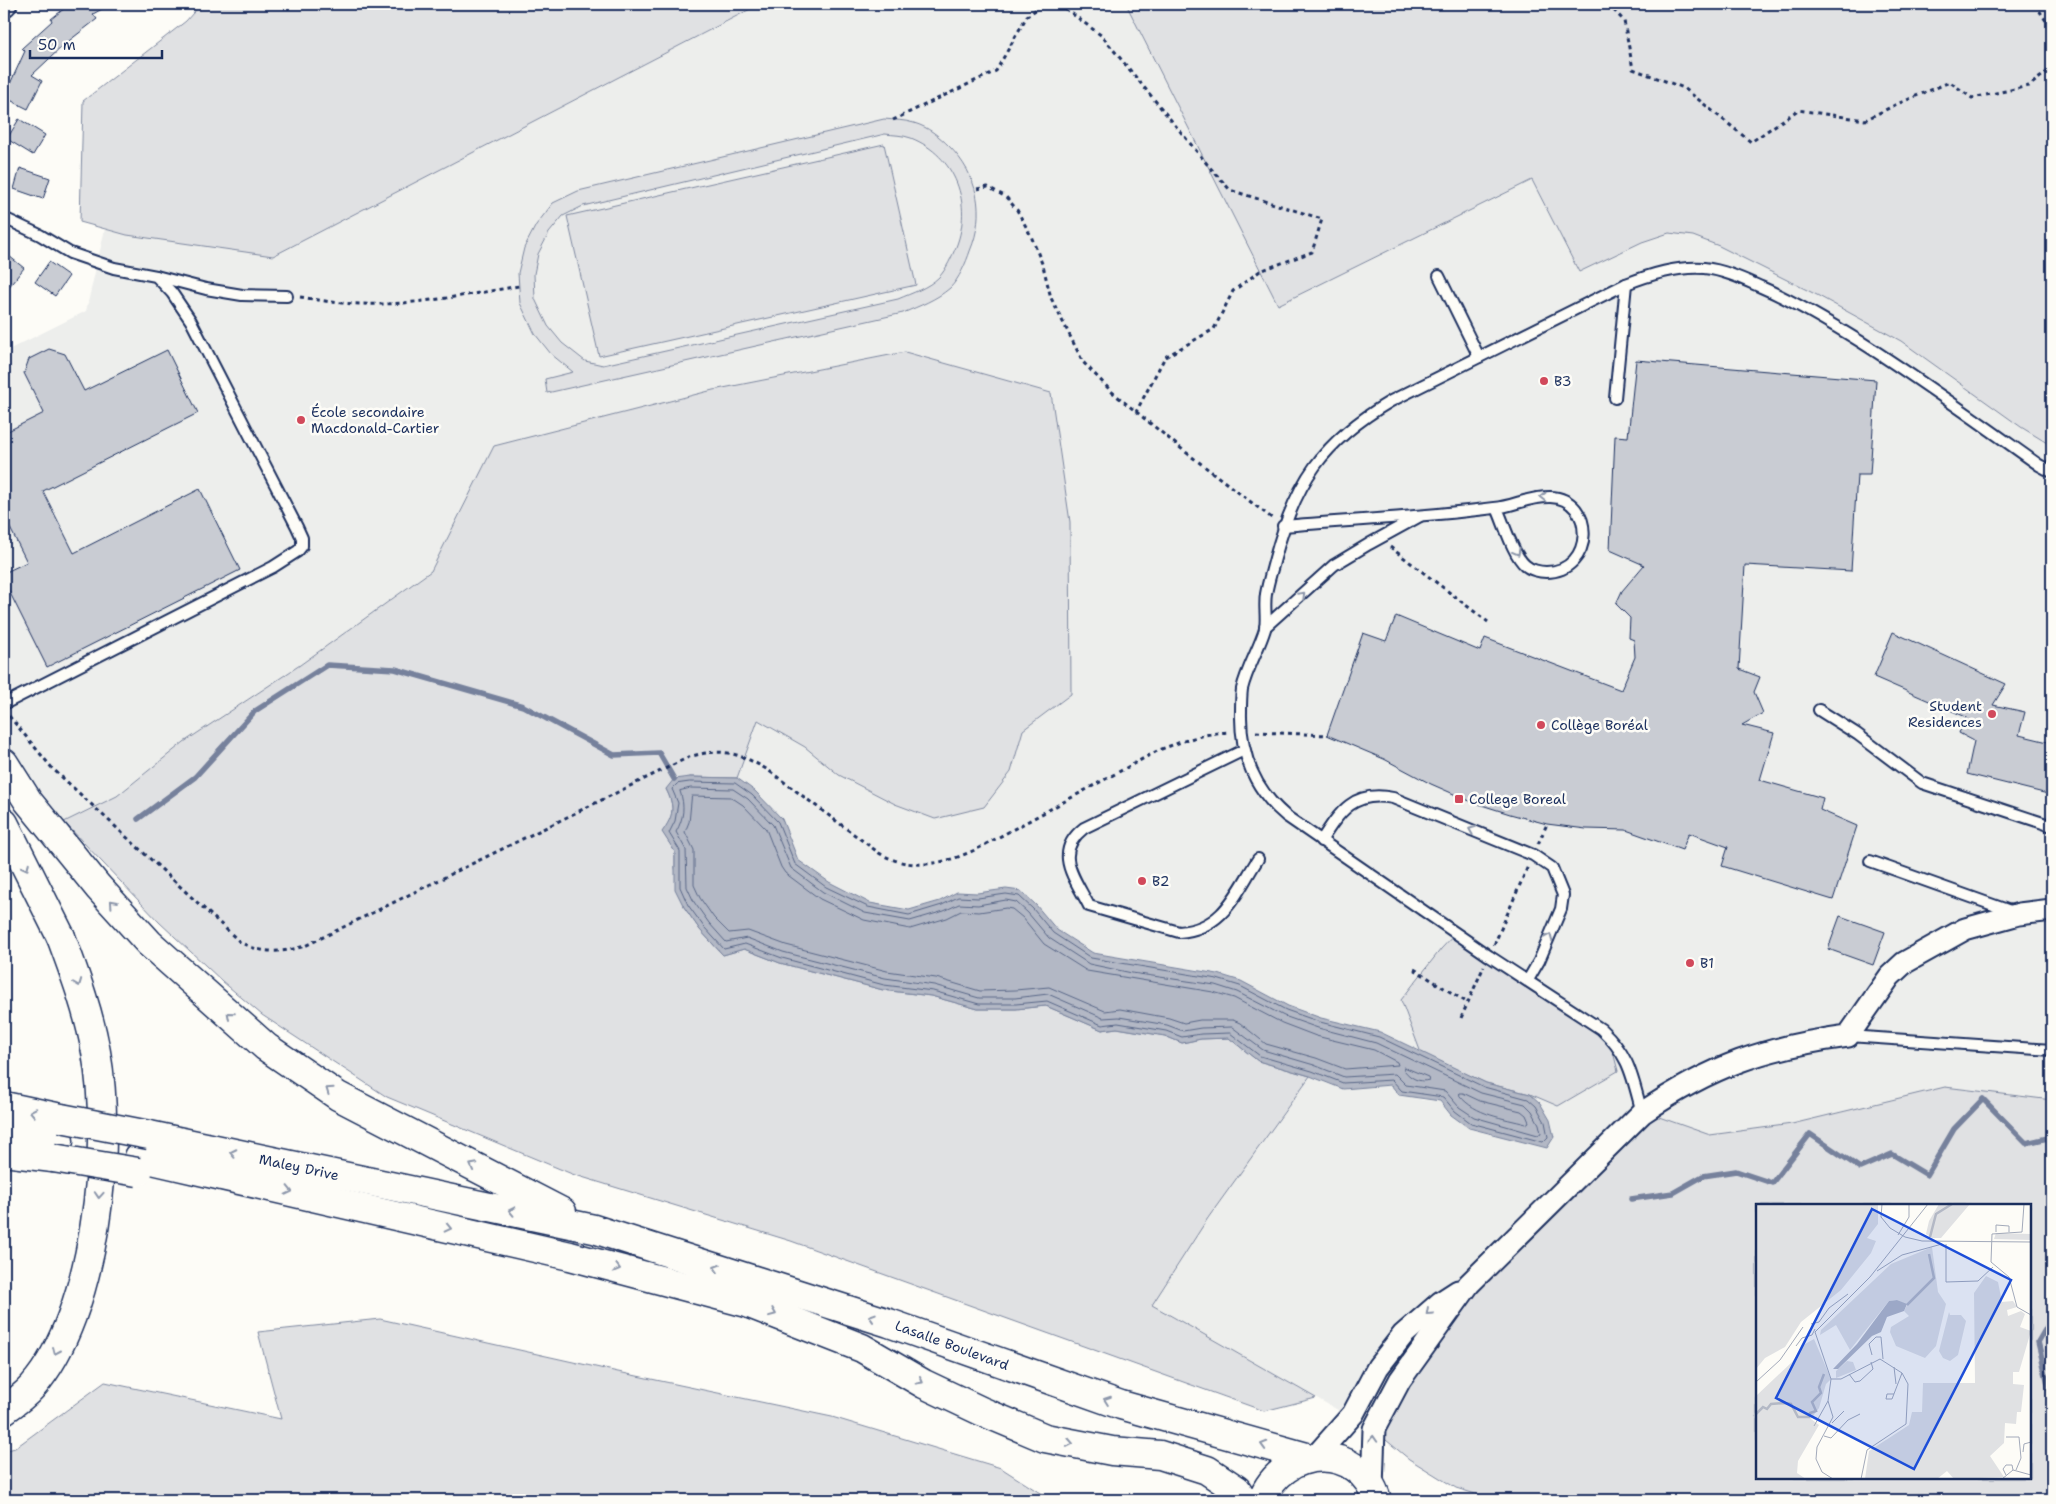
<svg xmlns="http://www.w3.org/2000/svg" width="2056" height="1504" viewBox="0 0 2056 1504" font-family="'Shantell Sans',sans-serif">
	<rect width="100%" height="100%" fill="#fdfcf7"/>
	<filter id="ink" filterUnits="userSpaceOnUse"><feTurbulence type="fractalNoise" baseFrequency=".02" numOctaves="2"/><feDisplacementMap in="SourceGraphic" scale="10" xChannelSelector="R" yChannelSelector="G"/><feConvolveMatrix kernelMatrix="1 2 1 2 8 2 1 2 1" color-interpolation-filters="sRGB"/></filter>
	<g filter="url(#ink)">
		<!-- built -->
		<polygon fill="#edeeec" points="761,4 1126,4 1278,305 1532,180 1577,268 2052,24 2052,1100 1945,1087 1792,1124 1710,1135 1642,1111 1375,1431 1152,1305 1208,1218 1310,1076 1343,1089 1391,1085 1422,1100 1440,1101 1451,1115 1469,1128 1547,1148 1507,1089 1486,1083 1380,1032 1321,1018 1288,1006 1241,981 1218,974 1093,953 1057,930 1036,905 1021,891 1006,889 977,893 957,892 940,901 909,910 870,903 829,882 798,860 782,819 755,791 737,778 758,720 805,747 839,775 895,804 935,819 1011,772 1023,730 1071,694 905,352 713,390 495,446 431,571 300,665 184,742 117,796 64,822 4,742 4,352 86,311 105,229 127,235 273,256"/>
		<!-- green -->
		<g fill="#e0e1e3" stroke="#7e88a0" fill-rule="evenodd">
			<polygon points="201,4 760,4 273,256 127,235 80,222 83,101 186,21"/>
			<polygon points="1126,4 2052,4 2052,446 2021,427 1901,341 1817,295 1719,246 1693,236 1669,233 1642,242 1579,272 1532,180 1278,305"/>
			<path d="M884 119C894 120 905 120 914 123 928 127 939 136 949 146 978 175 986 213 970 251 966 263 959 279 950 288 936 300 919 306 903 313L547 393 545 379 573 372 551 354 535 334 520 303 518 273 524 248 536 225 553 203 578 191ZM885 134C893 135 903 135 911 138 956 156 973 204 956 247 952 256 946 270 939 277 928 288 912 293 898 299L603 365 585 361 562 343 548 326 535 299 534 274 538 254 549 233 563 216 583 206Z"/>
			<polygon points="884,144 916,285 599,356 567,216"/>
			<path d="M905 352 1051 393 1070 522 1071 694 1023 730 1011 772 984 807 935 819 895 804 839 775 805 747 758 720 737 778 690 777 666 789C675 807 674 815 663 832L675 852V868L684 907 700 930 723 955 744 949 780 963 883 990 931 996 978 1009H1016L1046 1006 1102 1030 1117 1028 1165 1036 1182 1043 1201 1039 1229 1038 1258 1061 1310 1076 1208 1218 1152 1305 1316 1398 1264 1411 791 1241 572 1174 387 1097 262 1015 222 981 159 922 64 822 117 796 184 742 300 665 431 571 494 446 713 390Z"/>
			<polygon points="1456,933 1606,1034 1612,1048 1618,1071 1558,1106 1530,1094 1486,1083 1421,1053 1401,1000 1441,949"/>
			<path d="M1945 1087 2052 1100V1500H1495L1456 1488 1409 1459 1375 1431 1399 1375 1642 1111 1710 1135 1792 1124ZM1757 1205H2030V1478H1757Z"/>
			<polygon points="380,1319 618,1372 832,1417 1001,1468 1051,1500 4,1500 4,1451 15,1448 105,1382 281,1419 258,1332"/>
		</g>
		<!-- water -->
		<path fill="#b3b8c5" stroke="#76819c" d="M690 777 737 778 755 791 782 819 798 860 829 882 870 903 909 910 940 901 957 892 977 893 1006 889 1021 891 1036 905 1057 930 1093 953 1218 974 1241 981 1288 1006 1321 1018 1380 1032 1486 1083 1530 1094 1540 1103 1550 1120 1554 1137 1547 1148 1469 1128 1451 1115 1440 1101 1399 1095 1391 1085 1343 1089 1310 1076 1258 1061 1229 1038 1201 1039 1182 1043 1165 1036 1117 1028 1102 1030 1046 1006 1016 1009H978L931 996 883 990 780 963 744 949 723 955 700 930 684 907 675 889V852L662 832C674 815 675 807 666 789L674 779Z"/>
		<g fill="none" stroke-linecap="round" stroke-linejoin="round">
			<!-- shore -->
			<g stroke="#586687" stroke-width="1">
				<polygon points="690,782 735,783 752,795 778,822 795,864 826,887 868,907 909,915 942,905 958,897 978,898 1006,894 1019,896 1033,909 1053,933 1091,958 1217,979 1240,986 1286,1010 1320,1022 1379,1037 1484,1087 1528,1099 1536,1106 1545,1122 1548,1137 1543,1142 1471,1123 1455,1111 1443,1097 1402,1091 1392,1080 1343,1083 1312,1071 1260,1056 1230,1033 1201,1034 1182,1037 1166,1031 1118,1023 1102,1025 1047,1001 1016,1004 979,1004 933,991 884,985 782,958 745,944 724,949 704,927 688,905 680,887 680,851 669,833 675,821 678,803 672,789 677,784"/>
				<path d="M691 788 733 789 748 799 773 825 791 868 823 892 865 913 910 921 944 911 959 904 978 905 1006 900 1016 902 1028 913 1049 938 1089 964 1132 973 1215 985 1237 992 1284 1016 1318 1028 1376 1043 1481 1093 1525 1104 1532 1111 1539 1124 1541 1133 1538 1135 1474 1117 1459 1107 1445 1091 1406 1085 1395 1074 1344 1077 1314 1065 1263 1050 1232 1027 1201 1028 1183 1031 1167 1025 1119 1017 1103 1018 1048 994 1015 998H979L934 985 885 978 783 952 747 938 726 942 709 923 694 902 687 887 686 850 676 832C684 818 685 806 680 791Z"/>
				<polygon points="692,796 731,797 743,805 766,829 781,867 785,873 820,899 864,920 910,929 947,918 961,911 979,912 1006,908 1012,909 1023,918 1044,944 1087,971 1213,992 1234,998 1282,1023 1316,1036 1374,1050 1397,1062 1398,1065 1345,1069 1316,1058 1266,1044 1240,1023 1233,1020 1200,1020 1184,1023 1169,1018 1120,1009 1105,1011 1049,987 1015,990 980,991 936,978 887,971 786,945 748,931 729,933 714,918 700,898 694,885 694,850 685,832 689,822"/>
				<path d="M1404 1067 1428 1077 1429 1080C1419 1083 1410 1078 1404 1070Z"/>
				<path d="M1460 1093H1463L1480 1101 1521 1111 1526 1115 1529 1122 1526 1124C1504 1118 1475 1115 1460 1096Z"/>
			</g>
			<!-- stream -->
			<g stroke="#76819c" stroke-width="5.5">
				<polyline points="138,819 195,777 255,711 327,665 395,669 523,706 614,755 659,753 674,779"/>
				<polyline points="1631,1199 1673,1193 1703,1176 1736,1171 1772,1183 1810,1134 1860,1168 1892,1154 1927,1175 1954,1129 1983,1099 2026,1143 2052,1137"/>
				<polyline points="2052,1318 2038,1342 2052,1400"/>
			</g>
		</g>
		<!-- building -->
		<g fill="#c9ccd3" stroke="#1b2f5e">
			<polygon points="70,4 111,4 93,14 97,19 65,44 32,75 42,81 28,109 4,97 25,51 22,48 52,21 51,19"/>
			<polygon points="19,119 45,135 33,155 7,139"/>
			<polygon points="20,168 50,178 43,199 14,189"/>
			<polygon points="4,252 24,268 4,293"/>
			<polygon points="49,262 69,276 55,296 35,282"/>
			<polygon points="49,349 65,354 84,391 167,350 198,413 43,491 74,553 200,489 240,570 47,667 4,581 4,573 27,562 4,516 4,433 44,413 24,373 29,359"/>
			<polygon points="1636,360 1876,380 1870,475 1857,475 1851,571 1745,565 1739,669 1760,677 1754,692 1763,713 1742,725 1774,733 1760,780 1823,798 1820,810 1857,826 1833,900 1722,866 1728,847 1689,833 1682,850 1626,830 1586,829 1547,824 1510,814 1472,802 1431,784 1384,759 1327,735 1363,633 1386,641 1396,616 1480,651 1485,638 1621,690 1635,657 1634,640 1629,638 1630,618 1616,604 1622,591 1644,565 1610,550 1615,436 1628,437"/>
			<polygon points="1893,632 2006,684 1993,705 2025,712 2019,735 2052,743 2052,795 1967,774 1974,741 1959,733 1966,717 1874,677"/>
			<polygon points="1840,916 1885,932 1873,965 1828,949"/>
		</g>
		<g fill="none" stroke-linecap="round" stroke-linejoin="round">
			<defs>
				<g id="service">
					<polyline points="4,218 40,235 70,253 114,268 156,276 172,293 191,321 297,527 302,538 302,546 298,551 273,567 4,704"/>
					<polyline points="156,276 206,289 242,295 287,296"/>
					<polyline points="1439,276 1479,357"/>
					<polyline points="1615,398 1626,284"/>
					<path d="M1283 526C1354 520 1425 517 1494 508 1515 506 1526 497 1550 497 1596 498 1595 572 1546 572 1540 572 1530 570 1525 565 1513 555 1504 523 1497 508"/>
					<polyline points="1265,627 1334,565 1369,544 1420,516"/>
					<polyline points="1819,710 1857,734 1922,783 2052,826"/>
					<path d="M1244 750 1084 828C1052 853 1075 878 1089 906L1179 932C1224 929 1236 893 1258 859"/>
					<path d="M1321 841C1340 811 1354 790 1393 798L1533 855 1552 868 1563 895 1561 909 1539 961 1528 980"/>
					<polyline points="1870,861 2013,912"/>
					<polyline points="1849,1036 2052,1050"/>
					<path d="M1642 1113C1632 1076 1630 1056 1601 1029L1489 956 1286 816C1254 789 1240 754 1241 712 1241 705 1241 697 1242 689 1247 668 1259 649 1265 629 1267 618 1264 606 1266 594 1268 582 1272 570 1275 558 1295 482 1323 441 1391 401L1626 284C1651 274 1677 266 1704 268 1724 270 1743 279 1761 287 1796 302 1829 322 1861 342 1921 380 1980 423 2039 465L2052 472"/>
				</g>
				<g id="minor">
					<polyline points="4,6 6,4"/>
					<polyline points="1314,1458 1353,1414 1378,1367 1403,1335 1441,1302 1458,1291"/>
					<path d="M1372 1488 1374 1429 1400 1380 1469 1284 1642 1113C1711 1066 1765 1047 1848 1036L1890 976 1904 963 1965 929 2019 914 2052 910"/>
				</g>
				<polyline id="secondary" points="4,823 61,937"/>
				<g id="trunk">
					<polyline points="4,763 28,801 98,887 149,943 266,1047 338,1096 562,1212"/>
					<polyline points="4,1106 61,1118"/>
					<polyline points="4,1130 59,1141"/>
					<polyline points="149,1135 594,1229 889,1323 1121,1405 1310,1458"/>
					<polyline points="4,1152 53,1158"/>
					<polyline points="139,1157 570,1256 747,1303 862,1348 924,1384 981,1411 1045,1438 1112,1451 1160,1455 1207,1470 1237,1490 1243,1500"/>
					<path d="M4 1410C13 1404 25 1395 33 1386 96 1314 113 1144 96 1052 89 1012 75 975 61 937"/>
					<path d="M1262 1500C1283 1445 1360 1442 1377 1500"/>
				</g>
			</defs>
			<!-- service casing -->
			<use href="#service" stroke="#1b2f5e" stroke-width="14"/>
			<!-- minor casing -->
			<use href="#minor" stroke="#1b2f5e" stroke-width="25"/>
			<!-- secondary casing -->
			<use href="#secondary" stroke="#1b2f5e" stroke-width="31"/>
			<!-- trunk casing -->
			<use href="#trunk" stroke="#1b2f5e" stroke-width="31"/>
			<!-- path -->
			<g stroke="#1b2f5e" stroke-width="3" stroke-dasharray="4 4" stroke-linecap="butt">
				<polyline points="1059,4 1102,36 1207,164 1230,190 1322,219 1312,252 1260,271 1233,291 1214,329 1165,357 1136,412"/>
				<polyline points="1608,4 1624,21 1633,69 1684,88 1751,142 1798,110 1865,120 1897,104 1950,82 1972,98 2029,86 2052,68"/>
				<polyline points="2035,4 2052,30"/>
				<polyline points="893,120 996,71 1027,16 1044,4"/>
				<polyline points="977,189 988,187 1006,197 1017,210 1031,236 1043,266 1051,298 1083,362 1112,392 1183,450 1273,519"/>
				<path d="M300 297C314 299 328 302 342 303 402 308 461 296 519 286"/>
				<polyline points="1390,547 1488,622"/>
				<path d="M9 716 52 768 240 942C262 954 282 953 305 946L689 757C722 747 739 753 768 770L879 853C911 872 945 864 977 849L1159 750C1183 741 1204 733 1229 732"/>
				<polyline points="1256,732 1327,735"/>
				<polyline points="1538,844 1547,824"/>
				<polyline points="1494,945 1528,866"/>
				<polyline points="1414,969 1468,1003"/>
				<polyline points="1461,1018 1484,966"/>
			</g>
			<!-- service -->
			<use href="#service" stroke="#fdfcf7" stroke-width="10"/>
			<!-- minor -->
			<use href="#minor" stroke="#fdfcf7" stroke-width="21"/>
			<!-- secondary -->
			<use href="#secondary" stroke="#fdfcf7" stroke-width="28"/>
			<!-- trunk -->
			<use href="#trunk" stroke="#fdfcf7" stroke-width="28"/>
			<defs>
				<g id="trunk-bridge">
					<polyline points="61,1118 149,1135"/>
					<polyline points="53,1158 138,1172"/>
				</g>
			</defs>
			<!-- trunk-bridge casing -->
			<use href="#trunk-bridge" stroke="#1b2f5e" stroke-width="31" stroke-linecap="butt"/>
			<!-- trunk-bridge -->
			<use href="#trunk-bridge" stroke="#fdfcf7" stroke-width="28"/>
		</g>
		<!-- one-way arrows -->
		<defs><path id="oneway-chevron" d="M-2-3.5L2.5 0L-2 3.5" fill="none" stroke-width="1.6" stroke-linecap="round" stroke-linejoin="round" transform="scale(1.25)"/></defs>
		<g stroke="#8c96aa">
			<use href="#oneway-chevron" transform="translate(1543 497) rotate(-179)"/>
			<use href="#oneway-chevron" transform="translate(1517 552) rotate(61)"/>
			<use href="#oneway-chevron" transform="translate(1302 595) rotate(-45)"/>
			<use href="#oneway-chevron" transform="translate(1472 830) rotate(-158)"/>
			<use href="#oneway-chevron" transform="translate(26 867) rotate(63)"/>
			<use href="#oneway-chevron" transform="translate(113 903) rotate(-132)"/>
			<use href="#oneway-chevron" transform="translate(1549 937) rotate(-67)"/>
			<use href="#oneway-chevron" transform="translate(78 983) rotate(69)"/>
			<use href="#oneway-chevron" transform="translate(230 1015) rotate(-139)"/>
			<use href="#oneway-chevron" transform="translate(329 1090) rotate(-145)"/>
			<use href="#oneway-chevron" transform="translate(33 1112) rotate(-169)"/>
			<use href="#oneway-chevron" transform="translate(233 1153) rotate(-168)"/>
			<use href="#oneway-chevron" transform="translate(473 1166) rotate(-152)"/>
			<use href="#oneway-chevron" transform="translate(289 1191) rotate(13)"/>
			<use href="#oneway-chevron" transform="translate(99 1195) rotate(94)"/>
			<use href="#oneway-chevron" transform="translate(512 1211) rotate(-168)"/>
			<use href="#oneway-chevron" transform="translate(448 1228) rotate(13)"/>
			<use href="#oneway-chevron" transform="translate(617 1268) rotate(15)"/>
			<use href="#oneway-chevron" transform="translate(717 1268) rotate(-162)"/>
			<use href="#oneway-chevron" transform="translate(1429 1312) rotate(138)"/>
			<use href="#oneway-chevron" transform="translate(773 1313) rotate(22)"/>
			<use href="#oneway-chevron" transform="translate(872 1317) rotate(-162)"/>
			<use href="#oneway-chevron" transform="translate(56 1351) rotate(114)"/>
			<use href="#oneway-chevron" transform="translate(920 1381) rotate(29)"/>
			<use href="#oneway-chevron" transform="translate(1107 1400) rotate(-160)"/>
			<use href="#oneway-chevron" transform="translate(1373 1439) rotate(-87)"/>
			<use href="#oneway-chevron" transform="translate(1070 1443) rotate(11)"/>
			<use href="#oneway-chevron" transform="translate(1264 1445) rotate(-164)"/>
		</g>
	</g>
	<!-- markers -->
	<g fill="#d1495b" stroke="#fdfcf7" stroke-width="2">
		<circle cx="1544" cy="381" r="5"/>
		<circle cx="301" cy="420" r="5"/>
		<circle cx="1992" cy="714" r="5"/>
		<circle cx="1541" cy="725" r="5"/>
		<rect x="1454" y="794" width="10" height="10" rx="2.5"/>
		<circle cx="1142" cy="881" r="5"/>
		<circle cx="1690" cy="963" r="5"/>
	</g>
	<g text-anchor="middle" stroke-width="5" stroke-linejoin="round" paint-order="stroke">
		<!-- poi labels -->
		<g font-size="14" fill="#1b2f5e" stroke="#fdfcf7" text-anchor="start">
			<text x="1554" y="386">B3</text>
			<text x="311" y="417">École secondaire<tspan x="311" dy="16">Macdonald-Cartier</tspan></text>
			<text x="1982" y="711" text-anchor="end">Student<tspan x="1982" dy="16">Residences</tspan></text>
			<text x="1551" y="730">Collège Boréal</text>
			<text x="1469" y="804">College Boreal</text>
			<text x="1152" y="886">B2</text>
			<text x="1700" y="968">B1</text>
		</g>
		<!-- street labels -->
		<g font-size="14" fill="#1b2f5e" stroke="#fdfcf7">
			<text transform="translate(299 1167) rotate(12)" y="5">Maley Drive</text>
			<text transform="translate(952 1345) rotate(20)" y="5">Lasalle Boulevard</text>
		</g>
	</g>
	<!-- overview -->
	<g transform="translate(1756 1204)">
		<rect width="275" height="275" fill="#fdfcf7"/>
		<path d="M0 0H122V20L111 34 120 37 115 49 85 86 45 118 29 143 9 154 0 165ZM183 0H214L185 34H176L170 30 173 17ZM240 29 275 30V36L238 35ZM176 43 182 88 190 100 180 142 169 154 140 142 134 128 135 123 153 112 148 107 151 101 141 96 133 97 94 146 80 121 64 131 65 126 135 60ZM230 72 242 78 246 98 257 97 261 103 251 106 252 112 265 107 269 110 264 123 275 127 263 168H257V180L268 181 265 208H261L260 220 249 219 248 239 234 252 248 273 198 275 191 267 181 275H109L113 247 153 221 156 208H166L167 179H219L218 89ZM193 108 194 111H205L210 117 202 151 194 157 187 154 183 147ZM58 135 75 175 70 180 63 204 55 215 63 221 42 257 41 269 50 275H0V192L36 158 49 140ZM91 157 97 158 100 166 80 174V167Z" fill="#e0e1e3"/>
		<path d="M141 96 151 100 148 107 131 113 125 128 116 132 82 165H77L101 140 133 97Z" fill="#b3b8c5"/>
		<path fill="none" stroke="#b3b8c5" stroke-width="2.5" d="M174 33 180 10 196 0M151 101 178 74 173 50M0 210 7 203 11 205 15 200 28 199 35 200 42 213H53L54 209 60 207 56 198 65 189 63 183 68 170"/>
		<path fill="none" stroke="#a3aaba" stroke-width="1" d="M126 0 125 13 134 24 149 33 166 37M268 0 266 28 236 30 235 58 253 73 261 103 275 111M240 28V21L253 22V28M142 31 153 13V0M166 37 275 38M190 40V78L222 77 237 63M121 67 146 51 186 40M55 120 63 118 73 104 92 90M59 128 75 175 72 197 77 213 61 243 60 255 66 268 77 275M59 128 114 73 172 0M40 142 46 134 56 131 59 125M116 151 113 140 120 133H125L127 155M138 163 140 180M93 170 99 178 104 177 117 165 115 158M75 175H85L124 155 146 169 152 180 150 220 111 246 105 275M0 178 24 156 47 123M138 190H131L130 195H136L146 169M76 219 88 207M58 222 72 197M68 232 75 234 92 216 104 210M250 233H263L265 254 260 266M275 235V251M267 248 268 240 275 238M250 271 247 265 250 261H256L257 266M246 275 257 266 275 271"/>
		<path fill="#1d4ed8" fill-opacity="0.15" stroke="#1d4ed8" stroke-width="2.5" d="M116 5 255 76 158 265 20 194Z"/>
		<rect width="275" height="275" fill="none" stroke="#1b2f5e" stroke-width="2.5"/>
	</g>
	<!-- margin -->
	<rect width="2056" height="1504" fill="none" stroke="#fdfcf7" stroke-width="20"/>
	<rect x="10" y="10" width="2036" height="1484" fill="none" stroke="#1b2f5e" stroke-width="2" filter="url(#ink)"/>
	<!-- scale -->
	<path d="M30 50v8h132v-8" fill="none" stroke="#1b2f5e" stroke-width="2.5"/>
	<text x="38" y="50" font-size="15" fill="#1b2f5e" stroke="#fdfcf7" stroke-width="4" paint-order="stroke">50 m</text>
</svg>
